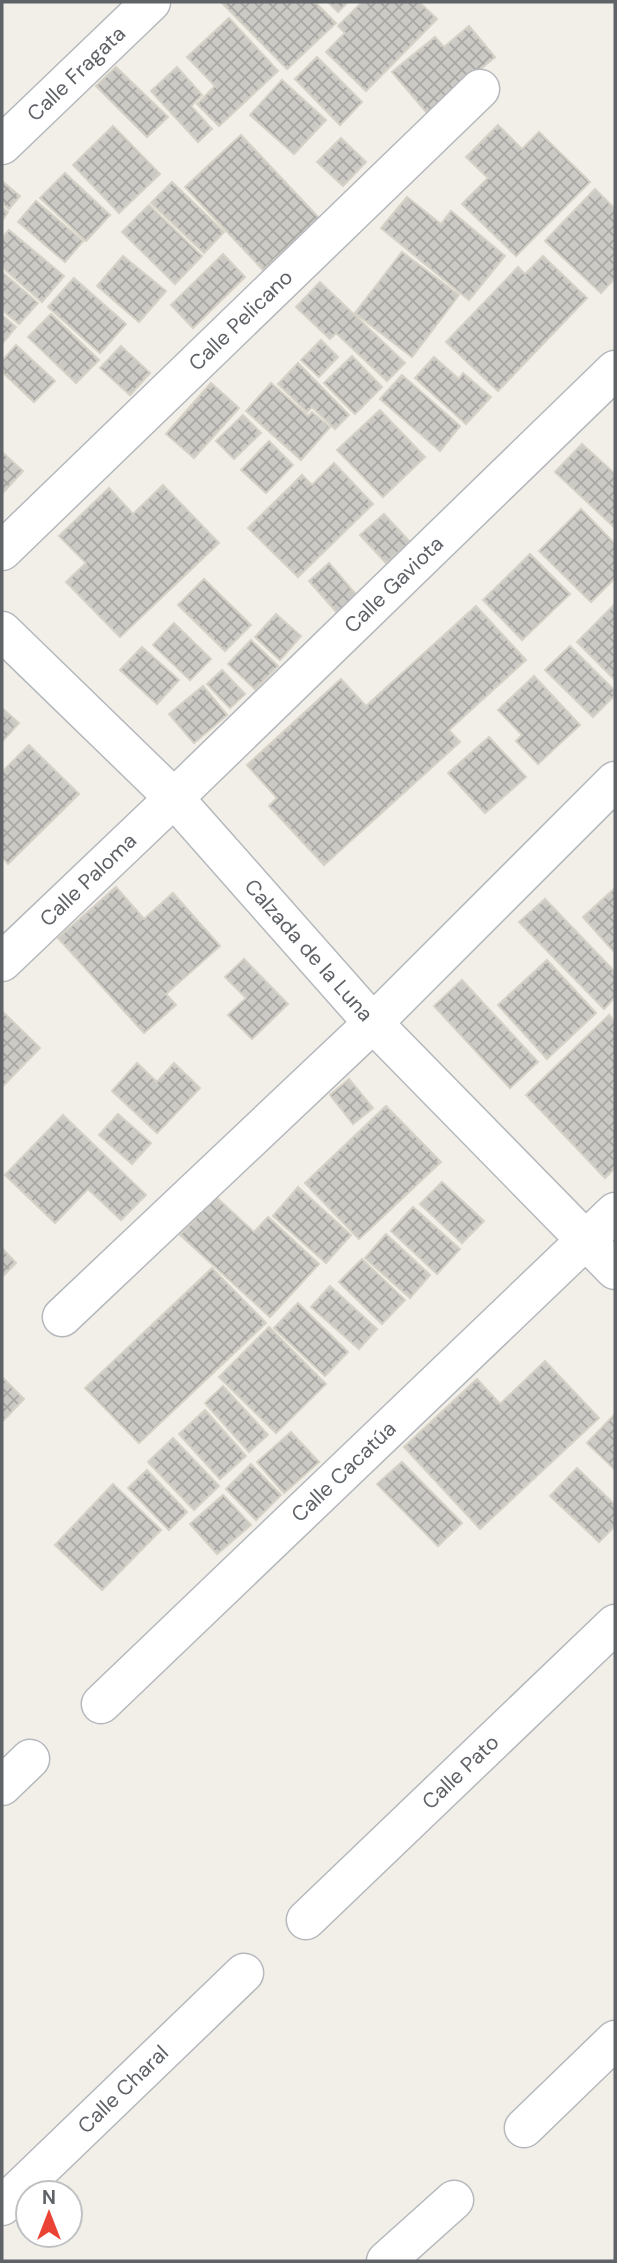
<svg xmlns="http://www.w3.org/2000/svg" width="617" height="2263" viewBox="0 0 617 2263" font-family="'DM Sans',sans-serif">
	<defs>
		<pattern id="building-cross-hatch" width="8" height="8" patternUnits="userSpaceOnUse" patternTransform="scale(1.75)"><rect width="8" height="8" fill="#cccac5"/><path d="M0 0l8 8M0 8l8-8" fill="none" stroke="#a9a8a4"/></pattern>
	</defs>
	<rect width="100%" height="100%" fill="#f1efe8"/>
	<!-- building -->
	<g fill="url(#building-cross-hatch)" stroke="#d6d1c6" stroke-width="2">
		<polygon points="221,2 315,2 336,23 287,69"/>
		<polygon points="328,2 348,2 338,12"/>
		<polygon points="362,2 419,2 437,19 366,91 326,52 345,33 338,26"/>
		<polygon points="229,18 278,71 219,126 197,104 215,86 187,57"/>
		<polygon points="469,26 495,57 427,113 392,72 435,37 444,47"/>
		<polygon points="317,57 362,102 340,125 295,79"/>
		<polygon points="116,67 168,117 147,137 96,86"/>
		<polygon points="177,67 202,95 191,106 212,129 198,142 151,91"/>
		<polygon points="282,80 326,120 294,154 250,115"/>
		<polygon points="498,125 522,149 539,132 590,182 516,256 462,204 488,178 466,157"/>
		<polygon points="113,126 160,174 119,213 73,165"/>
		<polygon points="241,135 319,218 263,270 185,187"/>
		<polygon points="341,138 366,162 343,186 317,162"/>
		<polygon points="65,173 110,215 86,241 40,198"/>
		<polygon points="2,181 20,196 9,209 2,203"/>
		<polygon points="172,182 224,232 204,253 151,203"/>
		<polygon points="595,189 615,209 615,278 601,293 545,241"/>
		<polygon points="407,197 441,224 451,211 505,256 469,300 381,228"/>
		<polygon points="36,201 83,241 65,262 18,222"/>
		<polygon points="149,205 202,256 175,284 122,232"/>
		<polygon points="2,207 8,212 2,221"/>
		<polygon points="9,230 64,276 42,302 2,267 2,238"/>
		<polygon points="402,252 459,295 412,357 355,313"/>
		<polygon points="223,254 245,277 193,328 171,305"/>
		<polygon points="123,256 166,291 139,322 97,286"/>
		<polygon points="543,256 587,298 498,391 446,342 518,267 525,274"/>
		<polygon points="2,272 38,303 19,324 2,310"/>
		<polygon points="74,278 126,324 100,353 48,307"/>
		<polygon points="320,282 405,363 387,381 336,333 330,339 296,307"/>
		<polygon points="51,314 99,360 76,383 28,337"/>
		<polygon points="2,315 16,327 2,344"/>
		<polygon points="321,340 338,357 319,377 301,360"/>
		<polygon points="16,345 55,381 34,402 2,372 2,361"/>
		<polygon points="121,346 150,373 130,395 100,368"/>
		<polygon points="352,356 382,387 355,414 324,383"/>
		<polygon points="434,357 459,379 463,373 491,397 466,424 415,378"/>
		<polygon points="298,363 349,415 335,429 312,407 307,412 278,384"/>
		<polygon points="402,375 460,426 440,451 380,399"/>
		<polygon points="211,383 239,408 194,458 166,434"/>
		<polygon points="271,383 308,416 312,412 330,427 301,460 246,411"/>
		<polygon points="380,410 425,457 383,497 337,450"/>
		<polygon points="243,415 261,433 234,459 216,441"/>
		<polygon points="269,441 293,465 266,493 241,470"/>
		<polygon points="582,444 615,474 615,528 555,472"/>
		<polygon points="2,452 23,471 2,494"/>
		<polygon points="334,463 373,504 298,577 248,528 302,475 312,485"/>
		<polygon points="163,485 219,543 120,637 66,582 86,563 59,536 109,488 133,514"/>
		<polygon points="581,509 615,544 615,578 591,602 539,551"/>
		<polygon points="384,514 410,542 386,563 360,535"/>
		<polygon points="530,554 570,594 522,640 483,600"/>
		<polygon points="329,563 359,598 339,615 309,581"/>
		<polygon points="204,579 251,625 225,651 178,605"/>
		<polygon points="615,604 615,680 577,642"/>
		<polygon points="476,606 526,660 449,730 460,742 324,865 269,806 277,798 247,765 341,679 366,706"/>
		<polygon points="276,614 301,636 280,660 255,637"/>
		<polygon points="174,623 211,659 190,680 153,645"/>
		<polygon points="251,640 278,666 255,689 228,664"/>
		<polygon points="570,646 615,691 615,695 593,717 545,670"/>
		<polygon points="142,647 179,680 157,704 120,670"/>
		<polygon points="222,670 245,694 230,708 207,684"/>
		<polygon points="534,676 580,725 538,764 516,741 522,735 498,710"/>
		<polygon points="203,686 227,715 194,743 169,714"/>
		<polygon points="2,708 19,723 2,742"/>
		<polygon points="489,737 526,777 485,813 448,773"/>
		<polygon points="29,745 79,794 8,864 2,857 2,772"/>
		<polygon points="116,887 144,919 173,893 220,946 166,994 176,1005 144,1033 58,938"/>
		<polygon points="615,888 615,953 583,917"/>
		<polygon points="545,899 615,972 615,997 604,1009 519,922"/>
		<polygon points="244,959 288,1004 252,1039 228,1015 246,998 225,977"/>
		<polygon points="547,960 596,1013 547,1059 498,1005"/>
		<polygon points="462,980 538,1062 510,1088 434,1006"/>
		<polygon points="2,1011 40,1048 2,1087"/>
		<polygon points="609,1015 615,1022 615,1168 605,1178 526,1095"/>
		<polygon points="137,1063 157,1082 174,1063 200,1088 157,1133 112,1091"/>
		<polygon points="349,1079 373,1108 353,1124 330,1095"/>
		<polygon points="386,1106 441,1162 359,1239 305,1183"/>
		<polygon points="118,1114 151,1143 132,1164 99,1135"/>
		<polygon points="63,1115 146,1195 121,1220 88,1189 55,1223 5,1175"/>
		<polygon points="442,1182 484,1221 462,1243 420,1204"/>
		<polygon points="298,1187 351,1235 326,1263 273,1216"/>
		<polygon points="216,1197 254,1232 268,1217 319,1264 270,1317 180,1235"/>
		<polygon points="413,1207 460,1249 437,1274 391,1231"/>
		<polygon points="386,1234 430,1275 410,1298 365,1258"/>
		<polygon points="2,1248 16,1263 2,1277"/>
		<polygon points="362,1259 405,1300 382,1324 339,1282"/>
		<polygon points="212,1268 266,1323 139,1443 85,1388"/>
		<polygon points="330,1286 377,1329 359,1349 311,1307"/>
		<polygon points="298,1303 348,1352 325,1376 274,1328"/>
		<polygon points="269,1327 326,1384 276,1433 219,1377"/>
		<polygon points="545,1361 599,1418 480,1529 404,1447 477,1379 500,1404"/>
		<polygon points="2,1377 24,1399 2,1422"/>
		<polygon points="223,1386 268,1435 249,1452 205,1403"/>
		<polygon points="205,1410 246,1456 220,1479 179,1434"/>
		<polygon points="615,1414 615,1470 587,1443"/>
		<polygon points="291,1432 319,1462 284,1493 257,1462"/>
		<polygon points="173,1438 219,1486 194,1510 148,1462"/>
		<polygon points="402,1462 462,1523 438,1546 377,1484"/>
		<polygon points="251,1464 281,1495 256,1520 226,1489"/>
		<polygon points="577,1468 615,1505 615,1526 599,1542 550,1496"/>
		<polygon points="147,1470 187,1512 169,1530 128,1488"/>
		<polygon points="113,1484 161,1530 102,1590 55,1545"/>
		<polygon points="223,1495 251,1525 217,1554 190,1524"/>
	</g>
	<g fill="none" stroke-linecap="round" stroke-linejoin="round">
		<defs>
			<g id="minor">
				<path id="s1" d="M2 145 151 2"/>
				<path id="s2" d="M2 551 480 89"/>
				<path id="s3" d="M2 631 174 798 373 1023 615 1270"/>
				<path id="s4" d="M2 962 174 798 615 370"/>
				<polyline points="62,1317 373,1023 615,781"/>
				<path id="s5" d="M101 1704 615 1212"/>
				<polyline points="2,1786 30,1759"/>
				<path id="s6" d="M306 1920 615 1624"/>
				<polyline points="524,2128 615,2040"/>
				<path id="s7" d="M2 2206 244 1973"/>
				<polyline points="386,2261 454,2200"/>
			</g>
		</defs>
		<!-- minor casing -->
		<use href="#minor" stroke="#b5b8bc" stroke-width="41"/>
		<!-- minor -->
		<use href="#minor" stroke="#fff" stroke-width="38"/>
	</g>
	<g text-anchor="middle" stroke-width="7" stroke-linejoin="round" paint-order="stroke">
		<!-- street labels -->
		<g font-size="21" fill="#5f6368" stroke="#fff">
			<text dy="7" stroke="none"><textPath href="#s1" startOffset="103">Calle Fragata</textPath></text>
			<text dy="7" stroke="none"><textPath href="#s2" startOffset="332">Calle Pelicano</textPath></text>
			<text dy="7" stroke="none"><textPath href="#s4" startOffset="544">Calle Gaviota</textPath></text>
			<text dy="7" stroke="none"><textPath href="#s4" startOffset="119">Calle Paloma</textPath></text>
			<text dy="7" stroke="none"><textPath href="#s3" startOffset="443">Calzada de la Luna</textPath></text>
			<text dy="7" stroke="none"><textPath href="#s5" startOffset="336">Calle Cacatúa</textPath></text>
			<text dy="7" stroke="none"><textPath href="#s6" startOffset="214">Calle Pato</textPath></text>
			<text dy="7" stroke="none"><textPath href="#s7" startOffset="168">Calle Charal</textPath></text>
		</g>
	</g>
	<!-- border -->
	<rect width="617" height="2263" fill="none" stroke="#5f6368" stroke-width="7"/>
	<!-- north arrow -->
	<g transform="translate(49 2214)"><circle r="33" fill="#ffffff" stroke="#bfc1c3" stroke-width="2"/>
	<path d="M0-5L12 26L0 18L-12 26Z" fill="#ea4335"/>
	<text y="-10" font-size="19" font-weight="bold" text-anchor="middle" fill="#5f6368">N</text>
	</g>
</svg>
